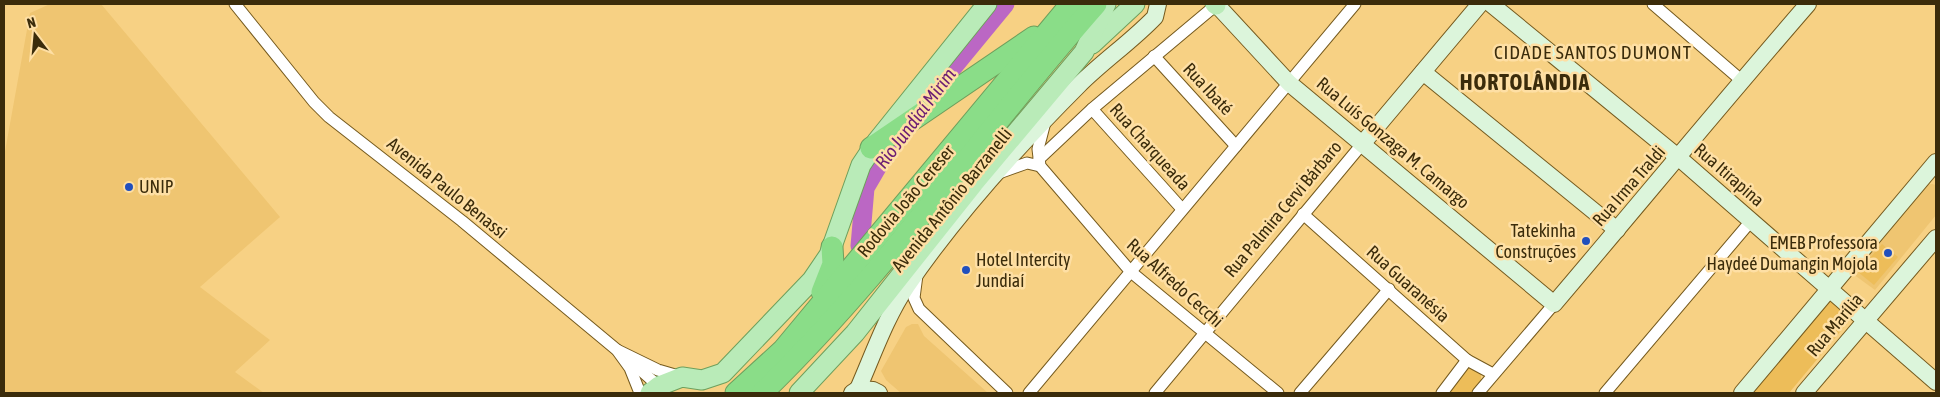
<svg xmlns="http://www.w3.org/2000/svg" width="1940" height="397" viewBox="0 0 1940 397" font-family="'Asap Condensed',sans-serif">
	<rect width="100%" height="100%" fill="#f7d184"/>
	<!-- built -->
	<g fill="#efc571">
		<polygon points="50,4 101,4 280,217 200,287 270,340 235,372 264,393 4,393 4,157 30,13"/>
		<polygon points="1932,184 1936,185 1936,215 1875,290 1853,274 1925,185"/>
		<polygon points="912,324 918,324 924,336 988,393 901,393 886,380 881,371 906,327"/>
	</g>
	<!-- green -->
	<g fill="#edbd59">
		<polygon points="1882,244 1898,257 1874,285 1858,272"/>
		<polygon points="1831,298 1855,314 1789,393 1751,393"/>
		<polygon points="1470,368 1481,373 1481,380 1471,393 1450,393 1449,390 1465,369"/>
	</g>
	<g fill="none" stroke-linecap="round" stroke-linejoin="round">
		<!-- river -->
		<polyline stroke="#bb67c4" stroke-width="19" points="860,246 865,188 879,164 902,129 1005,4"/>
		<defs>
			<g id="street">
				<polyline points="235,4 314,102 329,117 462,221 617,350 630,368 640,393"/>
				<polyline points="1653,4 1741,80"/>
				<polyline points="1154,56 1236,146"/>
				<polyline points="1092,109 1182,209"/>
				<polyline points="1045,122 1038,149 1040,166 1131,272 1278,393"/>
				<polyline points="1039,159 1092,109 1216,5"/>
				<polyline points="999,173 1027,163 1040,166"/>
				<polyline points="1303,214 1467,360 1493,374"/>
				<polyline points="917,275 914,298 919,309 1007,393"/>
				<polyline points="617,350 658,370 682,377"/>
				<polyline points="628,359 663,390"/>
				<polyline points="1029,393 1355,4"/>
				<polyline points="1155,393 1363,143"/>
				<polyline points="1300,393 1389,289"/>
				<polyline points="1442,393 1467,360"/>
				<polyline points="1478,393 1554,304"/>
				<polyline points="1605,393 1751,221"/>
			</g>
			<g id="secondary">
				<path d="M1216 4 1289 83 1554 304C1639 204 1722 103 1808 4"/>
				<polyline points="1491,4 1679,158 1936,382"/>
				<polyline points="1423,72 1617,230"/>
				<polyline points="1363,143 1480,4"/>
				<path d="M858 389C873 355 886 317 907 286 956 214 1017 147 1079 85 1103 61 1131 42 1155 17L1158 4"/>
				<polyline points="852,393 858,389 873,390 879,393"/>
				<polyline points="1742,393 1936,162"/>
				<polyline points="1804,393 1936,238"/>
			</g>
			<g id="primary">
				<polyline points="1215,4 1216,5"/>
				<polyline points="1092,44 1135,4"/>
				<polyline points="650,393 659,386 682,377 702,380 723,373 812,280 829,255 861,165 877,141 987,4"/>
				<polyline points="799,393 855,333 974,183 1084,52 1106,4"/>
			</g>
			<g id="highway">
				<polyline points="871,148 1034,37"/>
				<polyline points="822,292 833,264 832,247"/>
				<polyline points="736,393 783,350 1071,4"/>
				<path d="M762 393C885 274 983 132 1096 4"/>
			</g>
		</defs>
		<!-- street casing -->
		<use href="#street" stroke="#755a1e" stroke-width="13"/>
		<!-- secondary casing -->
		<use href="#secondary" stroke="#755a1e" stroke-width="18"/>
		<!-- primary casing -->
		<use href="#primary" stroke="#6e9f5c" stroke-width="21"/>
		<!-- highway casing -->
		<use href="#highway" stroke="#6e9f5c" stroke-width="23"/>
		<!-- street -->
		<use href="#street" stroke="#fff" stroke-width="11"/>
		<!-- secondary -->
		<use href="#secondary" stroke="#dcf5db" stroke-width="16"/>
		<!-- primary -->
		<use href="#primary" stroke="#b9ebb8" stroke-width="19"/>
		<!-- highway -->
		<use href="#highway" stroke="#8add88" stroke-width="21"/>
	</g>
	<!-- markers -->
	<g fill="#214fbd" stroke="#fedfa4" stroke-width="2">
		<circle cx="129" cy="187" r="5"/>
		<circle cx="1586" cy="241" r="5"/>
		<circle cx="1888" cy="253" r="5"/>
		<circle cx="966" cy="270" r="5"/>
	</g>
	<g text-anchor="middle" stroke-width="5" stroke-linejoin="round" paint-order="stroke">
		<!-- street labels -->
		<g font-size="18" fill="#3b2c0b" stroke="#fedfa4">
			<text transform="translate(1208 89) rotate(47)" y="6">Rua Ibaté</text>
			<text transform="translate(1393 143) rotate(40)" y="6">Rua Luís Gonzaga M. Camargo</text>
			<text transform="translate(1150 147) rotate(48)" y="6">Rua Charqueada</text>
			<text transform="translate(1729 175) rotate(41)" y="6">Rua Itirapina</text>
			<text transform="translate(1629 186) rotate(-49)" y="6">Rua Irma Traldi</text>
			<text transform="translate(447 188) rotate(39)" y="6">Avenida Paulo Benassi</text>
			<text transform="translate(952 200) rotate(-51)" y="6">Avenida Antônio Barzanelli</text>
			<text transform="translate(906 201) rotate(-50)" y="6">Rodovia João Cereser</text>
			<text transform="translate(1283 209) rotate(-50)" y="6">Rua Palmira Cervi Bárbaro</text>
			<text transform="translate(1175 283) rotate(42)" y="6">Rua Alfredo Cecchi</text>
			<text transform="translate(1408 284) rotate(42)" y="6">Rua Guaranésia</text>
			<text transform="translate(1835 325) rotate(-50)" y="6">Rua Marília</text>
		</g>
		<!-- poi labels -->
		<g font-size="18" fill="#3b2c0b" stroke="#fedfa4" text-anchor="start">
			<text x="139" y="193">UNIP</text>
			<text x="1576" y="237" text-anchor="end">Tatekinha<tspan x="1576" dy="21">Construções</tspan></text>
			<text x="1878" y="249" text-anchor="end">EMEB Professora<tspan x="1878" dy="21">Haydeé Dumangin Mojola</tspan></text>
			<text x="976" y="266">Hotel Intercity<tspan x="976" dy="21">Jundiaí</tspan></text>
		</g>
		<!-- neighbourhood labels -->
		<g font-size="19" letter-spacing="1" fill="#3b2c0b" stroke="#fedfa4">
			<text x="1593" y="59">CIDADE SANTOS DUMONT</text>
		</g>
		<!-- water labels -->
		<g font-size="19" font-style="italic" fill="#6b1d73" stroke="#fedfa4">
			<text transform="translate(915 118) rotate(-53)" y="7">Rio Jundiaí Mirim</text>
		</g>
		<!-- district labels -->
		<g font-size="22" font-weight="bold" letter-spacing="1" fill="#3b2c0b" stroke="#fedfa4">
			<text x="1525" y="90">HORTOLÂNDIA</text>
		</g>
	</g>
	<!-- border -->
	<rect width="1940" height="397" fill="none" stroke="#3b2c0b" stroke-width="10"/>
	<!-- north arrow -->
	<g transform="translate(35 35) rotate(344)" stroke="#fedfa4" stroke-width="4" paint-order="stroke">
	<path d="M0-4L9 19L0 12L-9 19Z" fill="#3b2c0b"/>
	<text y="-8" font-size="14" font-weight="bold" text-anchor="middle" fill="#3b2c0b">N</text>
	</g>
</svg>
